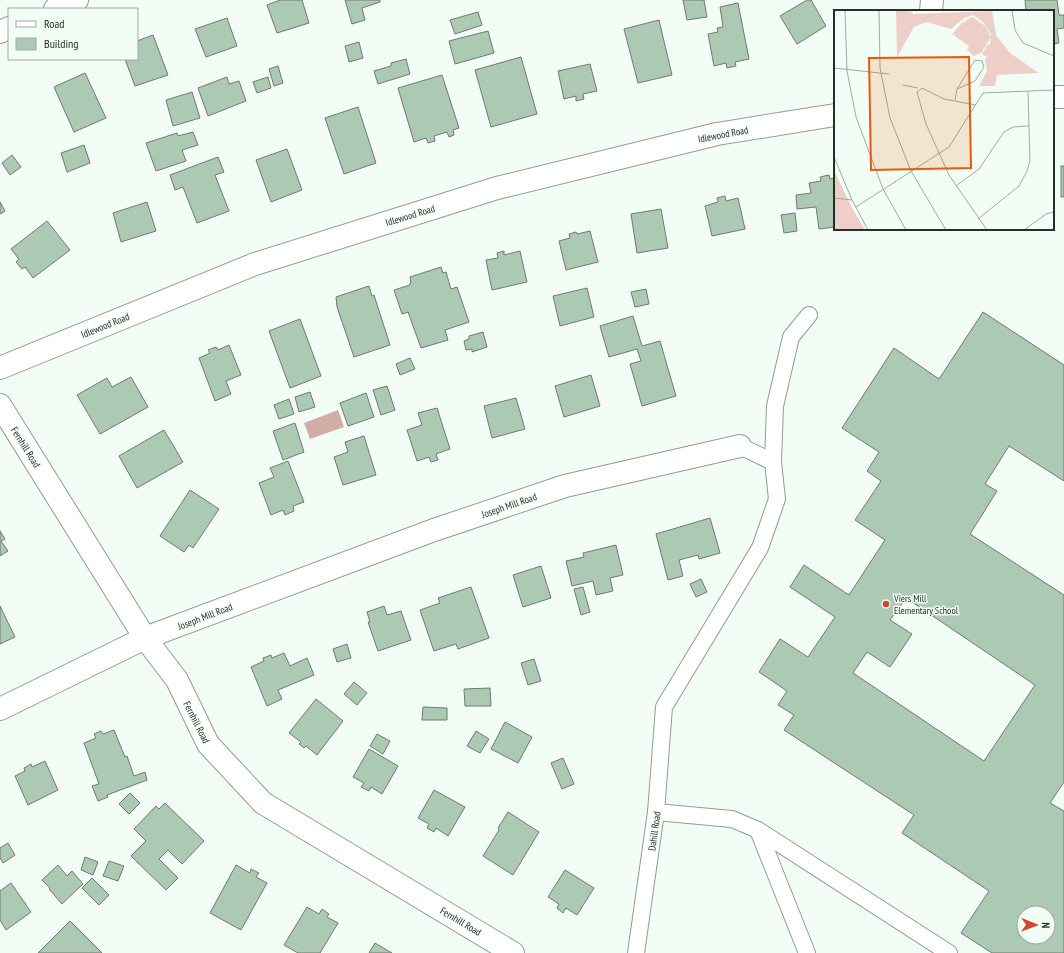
<svg xmlns="http://www.w3.org/2000/svg" width="1064" height="953" viewBox="0 0 1064 953" font-family="'PT Sans Narrow',sans-serif">
	<rect width="100%" height="100%" fill="#f2fef5"/>
	<!-- water -->
	<polygon fill="#d2ada6" points="338,410 344,427 310,439 304,423"/>
	<!-- building -->
	<g fill="#abc9b3" stroke="#707a72" fill-rule="evenodd">
		<polygon points="280,0 302,0 309,23 277,33 267,5"/>
		<polygon points="345,0 380,0 380,2 362,8 365,20 352,24"/>
		<polygon points="683,0 704,0 707,17 687,20"/>
		<polygon points="807,0 811,0 826,26 797,44 780,16"/>
		<polygon points="1025,0 1057,0 1059,15 1064,15 1064,28 1057,29 1059,43 1053,44 1053,11 1026,11"/>
		<polygon points="738,3 749,59 735,62 736,66 727,68 726,63 714,66 708,34 718,32 717,28 723,27 720,7"/>
		<polygon points="478,12 482,25 455,34 450,20"/>
		<polygon points="227,18 237,46 206,57 195,29"/>
		<polygon points="659,20 672,75 638,83 624,29"/>
		<polygon points="488,31 494,53 455,64 449,41"/>
		<polygon points="153,35 168,75 135,86 125,59 137,59 137,41"/>
		<polygon points="359,42 363,58 349,62 345,46"/>
		<polygon points="521,57 537,114 491,127 475,70"/>
		<polygon points="406,59 410,74 378,84 374,71 391,66 391,63"/>
		<polygon points="590,64 597,91 583,94 584,99 576,101 576,96 564,99 558,71"/>
		<polygon points="278,66 283,83 274,86 269,69"/>
		<polygon points="85,73 106,118 74,132 54,87"/>
		<polygon points="442,75 459,128 453,130 454,135 449,137 447,132 434,136 435,141 428,143 426,138 414,142 398,88"/>
		<polygon points="227,77 229,84 239,81 246,101 208,116 198,88"/>
		<polygon points="268,77 271,88 257,93 253,82"/>
		<polygon points="192,92 200,118 173,126 166,100"/>
		<polygon points="358,107 376,163 344,174 325,118"/>
		<polygon points="193,132 198,145 182,150 186,161 156,171 146,143 177,133 178,136"/>
		<polygon points="84,145 90,163 67,172 61,153"/>
		<polygon points="287,149 302,190 271,202 256,160"/>
		<polygon points="12,155 21,167 10,175 2,163"/>
		<polygon points="218,157 224,172 215,175 229,211 197,223 183,187 175,190 170,175"/>
		<rect x="1061" y="166" width="3" height="31"/>
		<polygon points="829,175 830,179 835,178 835,227 819,229 816,207 797,209 796,195 811,193 809,183 821,181 820,177"/>
		<polygon points="725,196 726,201 738,198 745,229 712,236 705,206 718,202 717,198"/>
		<polygon points="0,202 5,211 0,214"/>
		<polygon points="147,202 156,231 121,242 113,213"/>
		<polygon points="661,209 668,248 637,253 631,214"/>
		<polygon points="795,213 797,231 784,233 781,215"/>
		<polygon points="47,221 70,250 33,278 25,267 22,269 16,262 19,259 11,249"/>
		<polygon points="590,231 598,262 566,270 559,241 570,238 569,234 576,232 577,234"/>
		<polygon points="504,251 504,255 520,251 527,282 492,290 486,260 498,258 497,253"/>
		<polygon points="441,267 443,273 446,272 451,289 457,287 469,322 445,330 448,340 421,348 408,312 402,314 394,290 410,285 410,283 411,283 410,277"/>
		<polygon points="369,286 372,296 374,295 390,345 354,357 337,307 336,297"/>
		<polygon points="587,288 594,317 560,326 553,296"/>
		<polygon points="646,289 649,304 635,307 631,292"/>
		<path d="M983 312 1064 365V481L1009 446 985 484 997 491 970 534 1064 595V782L1050 803 1064 811V953H992L961 933 989 891 902 833 914 815 784 730 794 715 778 705 787 691 759 672 780 639 808 657 835 617 790 587 804 565 849 595 885 540 855 520 881 481 867 471 879 452 842 428 894 348 939 379ZM906 598 1035 685 984 761 853 673 867 652 890 667 912 634 890 620ZM1024 913H1048V937H1024Z"/>
		<polygon points="633,316 642,346 660,341 676,396 642,406 630,364 641,361 637,349 609,357 600,326"/>
		<polygon points="300,319 321,376 290,388 269,331"/>
		<polygon points="483,332 487,347 472,352 472,349 466,350 464,341 469,339 469,336"/>
		<polygon points="229,345 241,375 226,381 231,394 215,401 199,358 210,353 208,350 216,347 218,350"/>
		<polygon points="410,358 415,369 400,375 396,364"/>
		<polygon points="591,375 600,406 564,417 555,386"/>
		<polygon points="131,377 148,407 100,434 77,395 107,378 112,387"/>
		<polygon points="387,386 395,410 381,415 373,390"/>
		<polygon points="310,392 315,407 299,412 295,397"/>
		<polygon points="366,393 374,417 348,426 340,403"/>
		<polygon points="516,398 525,429 492,438 484,406"/>
		<polygon points="289,399 294,414 279,419 274,405"/>
		<polygon points="437,408 450,449 436,454 438,460 431,462 429,457 417,461 407,430 422,425 418,413"/>
		<polygon points="295,423 304,452 283,460 273,431"/>
		<polygon points="164,430 183,462 137,488 119,456"/>
		<polygon points="364,436 376,475 343,485 334,457 348,452 345,442"/>
		<polygon points="288,461 304,502 293,506 294,511 285,515 283,510 271,515 259,483 274,477 270,468"/>
		<polygon points="190,490 219,509 193,548 189,545 184,552 160,536"/>
		<polygon points="710,518 720,553 699,559 698,555 679,560 683,576 668,580 656,534"/>
		<polygon points="0,531 5,539 1,541 8,551 0,556"/>
		<polygon points="616,545 623,575 610,578 613,591 596,595 593,581 572,586 566,561 584,557 583,553"/>
		<polygon points="541,566 551,598 523,607 513,575"/>
		<polygon points="701,579 707,592 696,597 690,584"/>
		<polygon points="471,587 489,638 458,649 456,644 434,651 420,610 440,603 438,598"/>
		<polygon points="583,587 590,612 581,615 574,589"/>
		<polygon points="0,606 15,637 0,644"/>
		<polygon points="384,606 387,615 401,611 411,640 378,651 368,622 370,622 367,612"/>
		<polygon points="347,644 351,658 337,662 333,649"/>
		<polygon points="284,653 290,666 307,658 314,675 278,690 282,699 267,706 251,667 264,661 263,658 271,655 272,658"/>
		<polygon points="534,659 541,681 528,685 521,663"/>
		<polygon points="354,682 367,693 357,705 344,694"/>
		<polygon points="490,688 491,706 465,706 464,689"/>
		<polygon points="316,699 343,721 317,755 306,746 304,748 299,744 301,742 289,733"/>
		<polygon points="423,707 447,708 447,720 422,720"/>
		<polygon points="505,722 532,737 518,763 491,749"/>
		<polygon points="114,730 125,757 127,756 134,776 145,772 147,780 107,795 108,797 98,801 92,786 99,784 84,743 96,738 94,734 101,731 103,734"/>
		<polygon points="476,731 489,739 480,753 467,746"/>
		<polygon points="377,734 390,741 383,754 370,746"/>
		<polygon points="369,749 398,766 382,794 371,787 369,791 361,787 364,783 353,777"/>
		<polygon points="563,758 574,784 562,789 551,763"/>
		<polygon points="45,761 58,790 28,805 15,776 25,771 24,768 31,764 32,767"/>
		<polygon points="434,790 465,807 448,836 436,828 434,832 427,828 429,824 418,818"/>
		<polygon points="130,793 140,803 129,814 119,804"/>
		<polygon points="165,803 204,841 182,864 168,850 159,859 178,878 166,890 131,856 146,841 134,829 156,806 159,809"/>
		<polygon points="508,812 539,832 513,875 483,856 499,830 498,828"/>
		<polygon points="8,843 15,855 3,863 0,858 0,848"/>
		<polygon points="85,857 98,862 93,875 81,870"/>
		<polygon points="109,861 124,866 118,881 103,876"/>
		<polygon points="58,865 67,876 72,871 83,884 62,904 49,889 50,888 42,880"/>
		<polygon points="236,865 250,873 251,869 259,873 256,877 267,883 241,930 210,913"/>
		<polygon points="565,870 594,888 577,915 566,908 563,913 557,908 559,904 548,897"/>
		<polygon points="92,878 109,895 99,905 82,888"/>
		<polygon points="11,883 31,912 6,930 0,920 0,891"/>
		<polygon points="307,907 319,914 322,909 329,914 327,917 338,923 320,953 298,953 284,945"/>
		<polygon points="70,921 102,953 38,953"/>
		<polygon points="375,943 392,953 369,953"/>
	</g>
	<g fill="none" stroke-linecap="round" stroke-linejoin="round">
		<defs>
			<g id="service">
				<polyline points="773,462 775,406 791,337 809,315"/>
				<polyline points="656,812 732,819 758,830 949,953"/>
				<polyline points="758,830 807,953"/>
				<polyline points="636,953 656,812 664,707 760,548 777,499 773,462 740,446"/>
			</g>
			<g id="minor">
				<polyline points="55,9 77,0"/>
				<polyline points="931,11 932,0"/>
				<polyline points="0,32 9,28"/>
				<polyline points="1053,97 1064,97"/>
				<polyline points="0,368 255,264 497,188 717,134 835,115"/>
				<polyline points="0,405 145,638 177,680 208,744 263,803 513,953"/>
				<polyline points="0,709 145,638 434,530 565,486 740,446"/>
			</g>
		</defs>
		<!-- service casing -->
		<use href="#service" stroke="#929c94" stroke-width="18"/>
		<!-- minor casing -->
		<use href="#minor" stroke="#929c94" stroke-width="24"/>
		<!-- service -->
		<use href="#service" stroke="#fff" stroke-width="16"/>
		<!-- minor -->
		<use href="#minor" stroke="#fff" stroke-width="22"/>
	</g>
	<!-- markers -->
	<circle fill="#d34636" stroke="#f2fef5" stroke-width="1.5" cx="886" cy="604" r="4"/>
	<g text-anchor="middle" stroke-width="3" stroke-linejoin="round" paint-order="stroke">
		<!-- street labels -->
		<g font-size="10" fill="#282d29" stroke="#f2fef5">
			<text transform="translate(723 134) rotate(-11)" y="4">Idlewood Road</text>
			<text transform="translate(410 215) rotate(-17)" y="4">Idlewood Road</text>
			<text transform="translate(105 325) rotate(-22)" y="4">Idlewood Road</text>
			<text transform="translate(26 447) rotate(58)" y="4">Fernhill Road</text>
			<text transform="translate(509 505) rotate(-19)" y="4">Joseph Mill Road</text>
			<text transform="translate(205 616) rotate(-21)" y="4">Joseph Mill Road</text>
			<text transform="translate(197 722) rotate(63)" y="4">Fernhill Road</text>
			<text transform="translate(654 831) rotate(-82)" y="4">Dahill Road</text>
			<text transform="translate(461 921) rotate(31)" y="4">Fernhill Road</text>
		</g>
		<!-- poi labels -->
		<g font-size="10" fill="#282d29" stroke="#f2fef5" text-anchor="start">
			<text x="894" y="602">Viers Mill<tspan x="894" dy="12">Elementary School</tspan></text>
		</g>
	</g>
	<!-- overview -->
	<g transform="translate(834 10)">
		<rect width="220" height="220" fill="#f2fef5"/>
		<path d="M62 0H76L79 4 158 1 162 25 176 43 205 63 163 65 161 76H145L153 61 151 50 155 44 152 47 148 44 154 34 156 35 157 24 149 12 139 5 130 8 117 19 92 12 80 17 63 47ZM139 7 152 17 157 27 147 43 140 46 133 40 135 36 118 24 129 12 131 13 129 17 133 9ZM0 160 17 196 31 220H0Z" fill="#edcec9"/>
		<path fill="none" stroke="#a1aaa3" stroke-width="1" d="M11 0 13 61 22 107 49 179 72 220M45 0 46 58 56 108 77 161 112 220M178 0 181 20 189 33 220 46M0 58 55 64M69 75 84 78M121 90 123 79 141 50 148 51 150 57 141 71 123 79M142 95 110 89 88 78 83 82 92 114 115 165 153 220M0 147 18 190 34 220M122 176 145 159 170 122 179 117 195 116M0 188 18 190M22 197 115 137 149 83 220 80M144 209 185 176 193 161 196 151 194 82M190 220 212 204 220 202"/>
		<path fill="#e8590c" fill-opacity="0.15" stroke="#e8590c" stroke-width="2" d="M135 47 137 158 37 160 35 48Z"/>
		<rect width="220" height="220" fill="none" stroke="#282d29" stroke-width="2"/>
	</g>
	<!-- legend -->
	<rect x="8" y="8" width="130" height="52" fill="#f2fef5" stroke="#a1aaa3"/>
	<rect x="16" y="21" width="20" height="6" fill="#ffffff" stroke="#a1aaa3"/>
	<text x="44" y="28" font-size="12" fill="#282d29">Road</text>
	<rect x="16" y="38" width="20" height="12" fill="#abc9b3" stroke="#a1aaa3"/>
	<text x="44" y="48" font-size="12" fill="#282d29">Building</text>
	<!-- north arrow -->
	<g transform="translate(1036 925) rotate(91)"><circle r="19" fill="#f2fef5" stroke="#a1aaa3"/>
	<path d="M0-3L7 15L0 10L-7 15Z" fill="#d34636"/>
	<text y="-6" font-size="11" font-weight="bold" text-anchor="middle" fill="#282d29">N</text>
	</g>
</svg>
